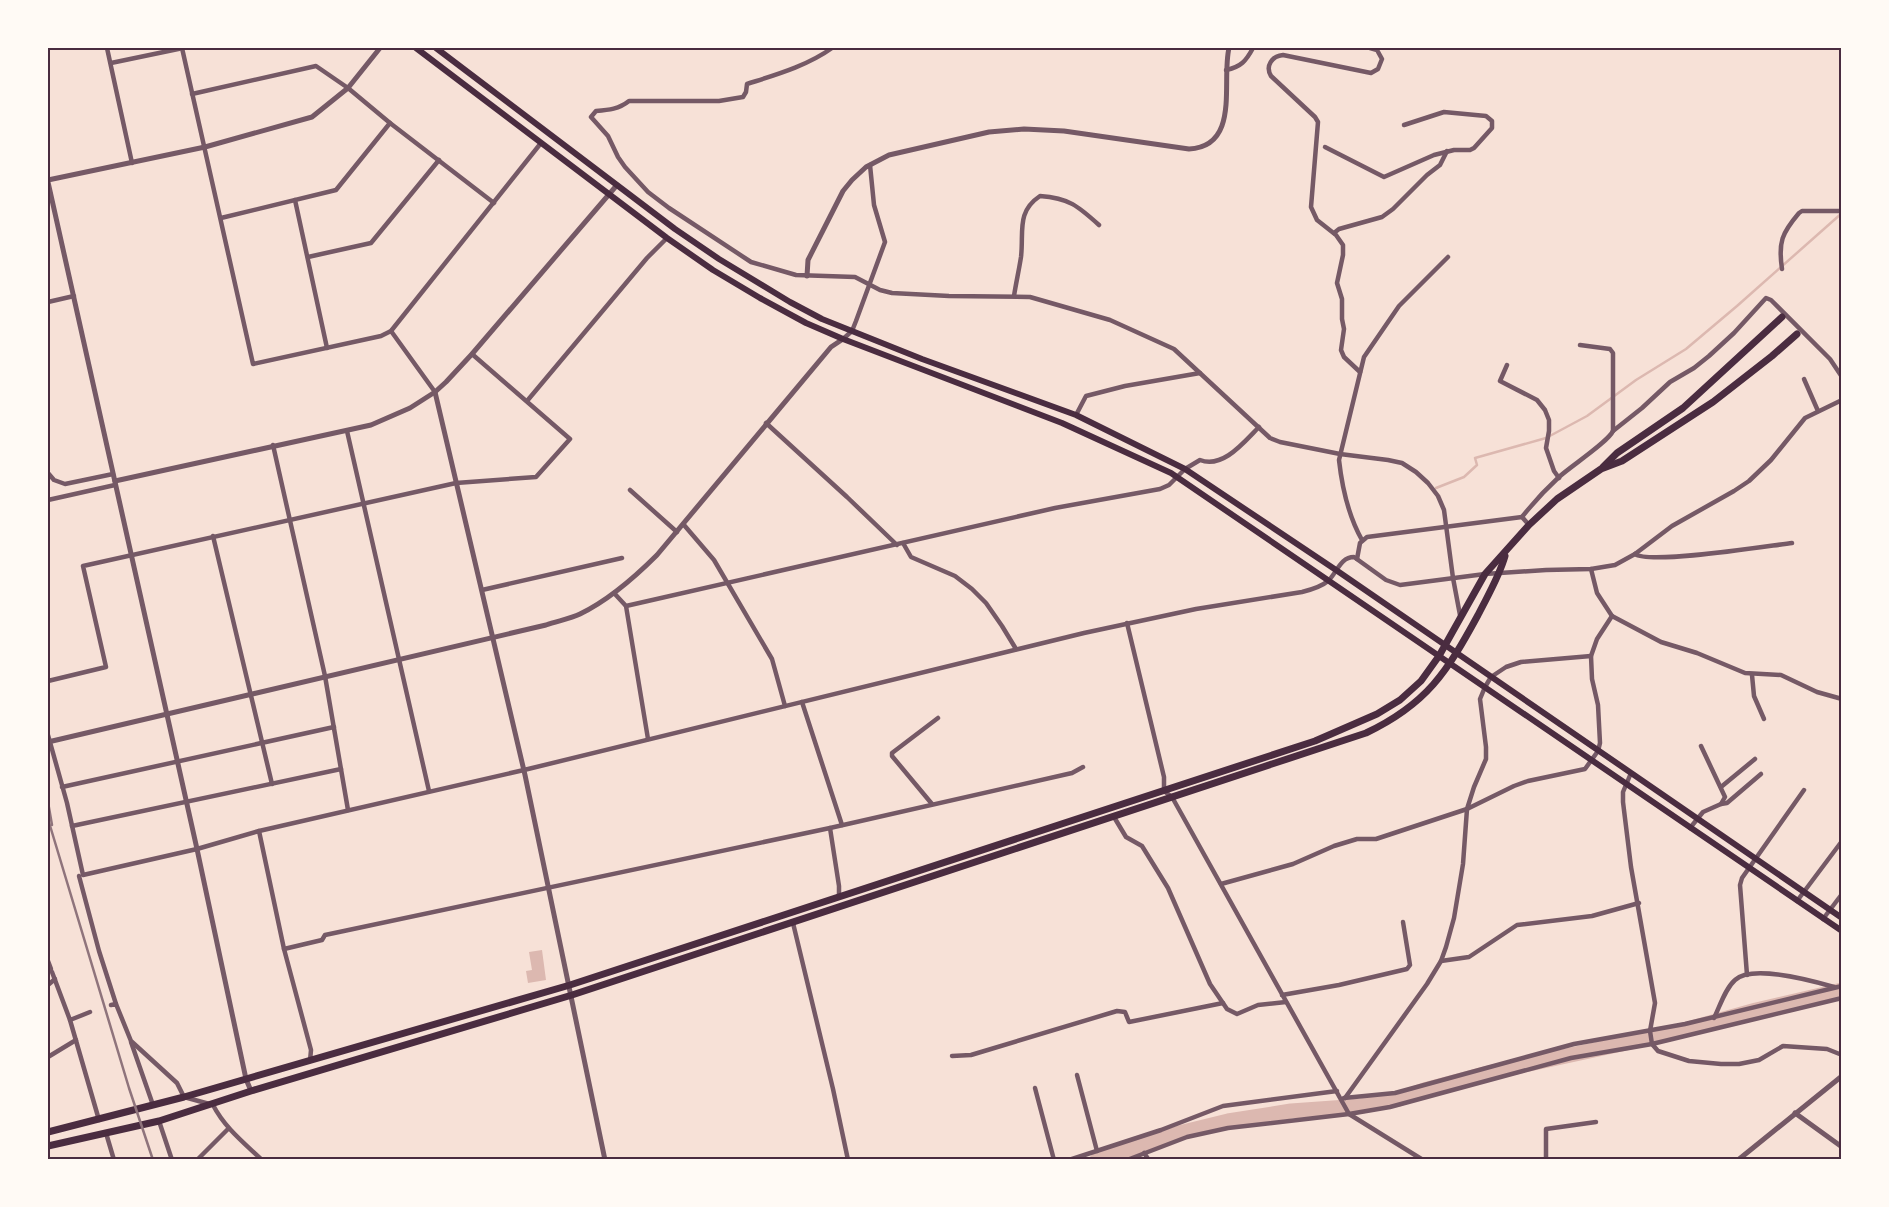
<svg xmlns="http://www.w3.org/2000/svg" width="1889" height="1207" viewBox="0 0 1889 1207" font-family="'Open Sans',sans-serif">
	<rect width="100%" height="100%" fill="#f7e1d7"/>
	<!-- water -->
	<polygon fill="#dcb8b0" points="542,950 546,980 528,983 526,971 532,970 529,952"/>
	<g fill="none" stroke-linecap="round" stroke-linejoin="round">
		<!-- stream -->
		<polyline stroke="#dcb8b0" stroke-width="2.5" points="1436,488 1464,477 1477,465 1475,458 1546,438 1587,416 1636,380 1686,349 1737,306 1842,213"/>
		<!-- river -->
		<polyline stroke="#dcb8b0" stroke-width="15" points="1097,1160 1179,1133 1228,1121 1291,1111 1361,1106 1399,1099 1424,1090 1488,1073 1677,1032 1756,1010 1842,990"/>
		<!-- minor -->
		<g stroke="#755966" stroke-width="4.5">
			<polyline points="107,48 132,163"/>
			<polyline points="182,48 253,364 381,336 391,331 541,143"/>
			<path d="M832 48C807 66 775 75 747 84L746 92 743 97 719 101H629C619 109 609 110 596 111L591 117 608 136 618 157 625 167 648 192 669 208 751 262 796 275 855 277 880 290 892 293 949 296 1030 297 1110 320 1174 349 1270 438 1280 442 1340 454 1388 460 1402 463 1416 472 1428 483 1438 496 1444 510 1453 578 1460 615"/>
			<polyline points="111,63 183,48"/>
			<path d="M1226 70C1241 67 1246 61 1253 48"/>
			<polyline points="192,94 316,66 348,88 390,123 494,203"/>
			<polyline points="1325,147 1384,177 1434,155 1454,150 1470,150 1474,148 1492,128 1492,121 1486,116 1444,112 1404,125"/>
			<polyline points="295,200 327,348"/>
			<polyline points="221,218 336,190 390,123"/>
			<polyline points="1334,233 1339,229 1382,217 1393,209 1427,175 1440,165 1447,151"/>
			<polyline points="308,257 371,243 439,160"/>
			<path d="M1782 269C1778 242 1782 233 1799 213L1802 211H1842"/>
			<path d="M1014 296C1016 283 1019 270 1021 257 1024 232 1016 212 1040 196 1069 198 1078 206 1099 225"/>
			<polyline points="48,302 74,296"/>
			<polyline points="391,331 435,392"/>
			<polyline points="843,339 852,331 856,321 885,242 874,205 870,165"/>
			<polyline points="1507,365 1500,381 1537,400 1545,410 1549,420 1549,431 1546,448 1554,471 1559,478"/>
			<path d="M1360 372 1344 357 1341 350 1344 329 1342 319V299L1337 283 1343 255V245L1336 235 1317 220 1311 207 1318 122 1315 117 1271 76C1265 66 1272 56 1283 55L1371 73 1378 69 1382 59 1377 50 1370 48"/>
			<polyline points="1804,379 1818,411"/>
			<polyline points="527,401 647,258 667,238"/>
			<polyline points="1076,415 1086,396 1125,386 1200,373"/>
			<polyline points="766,423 847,497 897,545"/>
			<polyline points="347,431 429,791"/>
			<polyline points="1613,431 1642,408 1670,382 1694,368 1709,356 1734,333 1766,298 1771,300 1830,359 1842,377"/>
			<polyline points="273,445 325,676 348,810"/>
			<polyline points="48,473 54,480 65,484 113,474"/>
			<polyline points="630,490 677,532"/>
			<polyline points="48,500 115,485"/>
			<path d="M1522 517C1533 503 1546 489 1559 477 1571 466 1608 442 1613 431V353L1610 349 1580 345"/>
			<polyline points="684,525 714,560 772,659 785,706"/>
			<polyline points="213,536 272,784"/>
			<path d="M1362 540C1349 517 1342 487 1339 460L1364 357 1399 306 1448 257"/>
			<polyline points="903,543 911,557 955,576 972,589 986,603 1002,626 1016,649"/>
			<path d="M1635 554C1650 565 1767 546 1792 543"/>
			<polyline points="1357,559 1360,543 1367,537 1522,517 1529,525"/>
			<polyline points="1591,569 1597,593 1612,616 1661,642 1697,653 1745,673 1781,675 1817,692 1842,699"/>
			<polyline points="482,590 622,558"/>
			<path d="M614 593 626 606 1055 508 1160 489 1169 485 1185 469 1200 460C1223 469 1244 442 1259 427"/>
			<polyline points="626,606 648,739"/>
			<polyline points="1127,623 1164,777 1164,791 1172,797 1349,1114 1423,1160"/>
			<polyline points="1752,675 1754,696 1764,719"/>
			<polyline points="48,681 106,667 83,566 456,483 536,477 570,439 472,354"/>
			<polyline points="802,702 842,825"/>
			<polyline points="48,735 67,803 83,875 197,849 259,831 284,949 311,1050 310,1061"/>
			<polyline points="1631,773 1623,792 1623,802 1631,867 1655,1003 1650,1031 1652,1044 1658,1051 1689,1061 1721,1064 1739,1064 1759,1060 1783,1046 1827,1049 1842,1055"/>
			<polyline points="62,787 334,727"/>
			<polyline points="1721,787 1755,759"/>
			<polyline points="932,804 892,756 892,753 938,718"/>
			<polyline points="1721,804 1727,803 1761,774"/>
			<polyline points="1114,817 1126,837 1142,846 1168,888 1210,984 1227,1009 1237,1014 1258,1005 1286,1002"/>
			<polyline points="72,826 341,769"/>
			<polyline points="830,828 839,886 839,897"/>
			<polyline points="1690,828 1703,812 1721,804 1725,797 1701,746"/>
			<path d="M259 831 524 770 1084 633 1196 609 1302 592C1310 590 1321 587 1328 581 1337 573 1340 557 1354 557L1386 580 1400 585 1485 574 1546 570 1591 569 1615 565 1635 554 1672 526 1734 491 1749 481 1771 460 1805 418 1842 400"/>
			<polyline points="79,876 99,951 116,1004"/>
			<polyline points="1221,884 1293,864 1334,846 1357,839 1376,839 1467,809 1514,786 1528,781 1585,769 1598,751 1600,743 1598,705 1592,679 1591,656 1597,639 1612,616"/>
			<polyline points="1797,901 1842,841"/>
			<polyline points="1823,919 1842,894"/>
			<polyline points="793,923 833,1089 848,1160"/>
			<polyline points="284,949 322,940 325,935 830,828 1072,773 1083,767"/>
			<polyline points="48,961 51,969"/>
			<polyline points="1441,961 1469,957 1517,925 1592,916 1639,903"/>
			<polyline points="48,968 52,972 70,1020 90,1012"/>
			<polyline points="1747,975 1740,885 1742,878 1804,790"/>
			<polyline points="48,985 55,979"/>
			<polyline points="1282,995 1339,985 1407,969 1410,965 1403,922"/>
			<path d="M111 1005 116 1004 131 1041 177 1083 184 1097 213 1105C225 1128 243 1142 262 1160"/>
			<path d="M1714 1018C1720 1006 1725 989 1735 980 1752 964 1813 981 1834 987"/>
			<polyline points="70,1020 99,1120"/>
			<polyline points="131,1042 153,1105"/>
			<polyline points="952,1056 971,1055 1117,1011 1125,1012 1129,1022 1223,1003"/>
			<polyline points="48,1057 76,1040"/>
			<polyline points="1077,1075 1097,1151"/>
			<polyline points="1035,1088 1054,1160"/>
			<polyline points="1344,1098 1395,1093 1574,1044 1685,1024 1842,986"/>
			<polyline points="1345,1098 1427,984 1441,961 1446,947 1454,918 1463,864 1467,809 1474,787 1486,759 1486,747 1480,699 1485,687 1491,677 1506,667 1521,662 1591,656"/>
			<polyline points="159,1121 172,1160"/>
			<polyline points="106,1133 114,1160"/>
			<polyline points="1144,1153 1149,1160"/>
			<polyline points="197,1160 228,1129"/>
			<polyline points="1069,1160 1161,1130 1223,1106 1337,1091"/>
			<polyline points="1127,1160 1187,1137 1228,1128 1349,1114 1390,1107 1571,1058 1652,1044 1842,998"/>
			<polyline points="1546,1160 1546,1129 1596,1122"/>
		</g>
		<!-- tertiary -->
		<g stroke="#755966" stroke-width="5">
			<polyline points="48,180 205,147 312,117 348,88 380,48"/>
			<polyline points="48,182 197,849 246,1079 251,1091"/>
			<path d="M807 276 808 260 843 191 852 180 866 167 889 155 989 132 1024 129 1064 131 1189 149C1241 146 1221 81 1229 48"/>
			<polyline points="435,392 525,775 605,1160"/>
			<polyline points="115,481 371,425 410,408 435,392 446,382 472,354 617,185"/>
			<path d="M48 742 546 625C557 621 570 619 580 614 609 600 635 577 657 555L831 347 843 339"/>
			<polyline points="1795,1113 1842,1147"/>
			<polyline points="1738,1160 1842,1076"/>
		</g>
		<!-- primary -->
		<g stroke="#4a2c40" stroke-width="6">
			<polyline points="416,48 667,238 713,270 760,298 806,323 843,339 1062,423 1171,473 1842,931"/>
			<polyline points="436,48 675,229 719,259 790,302 822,319 922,359 1076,415 1185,469 1336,570 1842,918"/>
		</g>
		<!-- trunk -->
		<g stroke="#4a2c40" stroke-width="7">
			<polyline points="1603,467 1617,453 1683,408 1782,317"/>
			<polyline points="48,1132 184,1097 570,985 1315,741 1377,714 1400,700 1421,681 1439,656 1485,574 1529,525 1557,499 1601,469 1622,461 1713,402 1772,356 1797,334"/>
			<path d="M48 1146 159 1121 251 1091 572 995 1366 733C1427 704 1447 672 1478 615 1488 595 1499 577 1505 556"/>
		</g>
		<!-- rail -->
		<g stroke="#8f747c" stroke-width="2.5">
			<polyline points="48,802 52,825"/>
			<polyline points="48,819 129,1088 153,1160"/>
		</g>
	</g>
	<!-- border -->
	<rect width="1889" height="1207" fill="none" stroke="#fffaf5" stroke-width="98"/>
	<rect x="49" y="49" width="1791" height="1109" fill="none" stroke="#4a2c40" stroke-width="2"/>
</svg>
